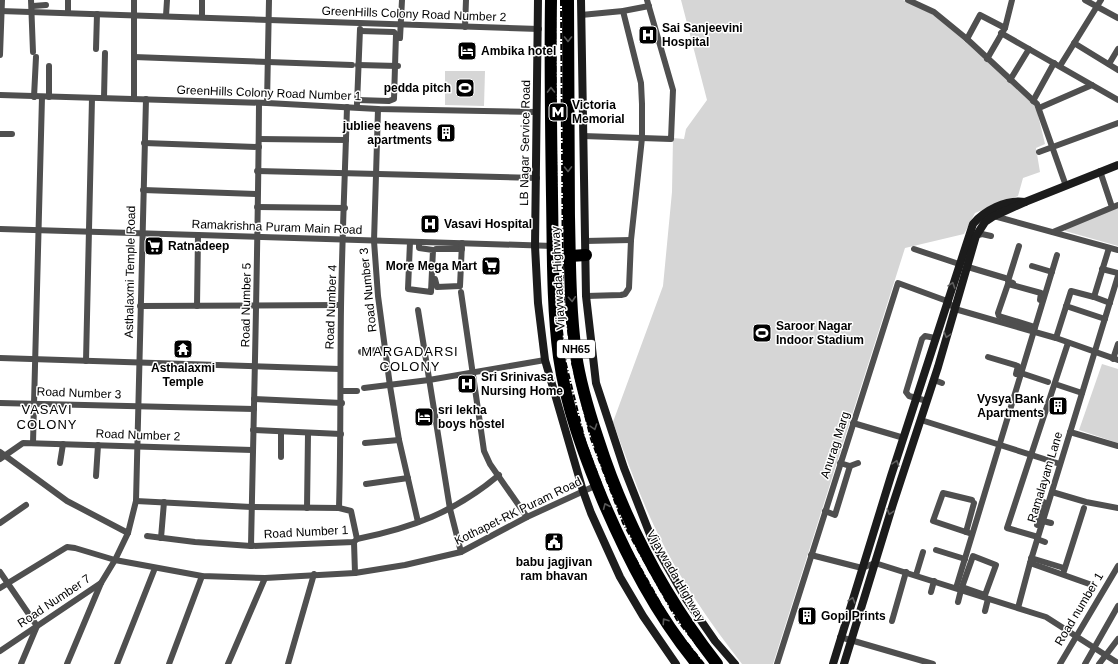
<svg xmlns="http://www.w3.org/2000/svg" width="1118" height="664" viewBox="0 0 1118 664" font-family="Arial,sans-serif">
	<rect width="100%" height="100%" fill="#fff"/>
	<!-- green -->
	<g fill="#d6d6d6">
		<path d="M681 0H903C954 19 993 66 1032 102L1037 111 1045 144 1036 148 1040 172 1023 178 1018 196 975 213 964 234 905 248 773 664H742C710 623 681 581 658 534 640 498 627 460 613 422L663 286 672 192 673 138 684 139 686 129 707 100Z"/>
		<polygon points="445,71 485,71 484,106 445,105"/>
		<polygon points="1118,208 1118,246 1065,231 1065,228"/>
		<polygon points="1102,364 1118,369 1118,443 1079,430"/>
	</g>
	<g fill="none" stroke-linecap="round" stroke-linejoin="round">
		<!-- street -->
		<g stroke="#4f4f4f" stroke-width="6">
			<polyline points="31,0 33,52"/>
			<polyline points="202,0 202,17"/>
			<polyline points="908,0 934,12 967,39 1037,104 1066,186"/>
			<polyline points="1085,0 1118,18"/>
			<polyline points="33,6 46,5"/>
			<polyline points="0,11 539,29"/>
			<polyline points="68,13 68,0"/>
			<polyline points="581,15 623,11 649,6"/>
			<polyline points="166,16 167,0"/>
			<polyline points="465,27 466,0"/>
			<polyline points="1001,33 1118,100"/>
			<polyline points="400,38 402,0"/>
			<polyline points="967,39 980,15 1005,28"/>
			<polyline points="1074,43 1118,70"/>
			<polyline points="96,49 97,14"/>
			<polyline points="0,55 2,0"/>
			<polyline points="134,57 352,65"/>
			<polyline points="987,59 1005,28 1012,0"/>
			<polyline points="1109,64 1118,49"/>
			<polyline points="358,65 398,66"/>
			<polyline points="1060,66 1101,0"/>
			<polyline points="1010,80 1029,49"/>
			<polyline points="0,95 267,103 378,109 537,112"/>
			<polyline points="34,97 36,57"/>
			<polyline points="49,97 49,66"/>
			<polyline points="104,98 105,53"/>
			<polyline points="134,99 134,0"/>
			<polyline points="357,100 389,101 394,99 396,34 394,32 360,31"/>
			<polyline points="1033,101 1054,63"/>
			<polyline points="267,103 269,0"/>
			<polyline points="357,104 360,29"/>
			<polyline points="1039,108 1092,85"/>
			<polyline points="378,109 374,241 378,296 390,386 399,440 418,522"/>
			<polyline points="0,134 12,134"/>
			<polyline points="583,136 671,139 673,90 647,0"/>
			<polyline points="259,139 346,140"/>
			<polyline points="144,143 259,147"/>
			<polyline points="1039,152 1118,123"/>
			<polyline points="257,171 537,178"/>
			<polyline points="1100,171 1112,207"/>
			<polyline points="143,190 257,194"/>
			<polyline points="257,207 345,208"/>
			<polyline points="994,216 1118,250"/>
			<polyline points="0,229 553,246"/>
			<polyline points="1053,232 1118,205"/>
			<polyline points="975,236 982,234 991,236"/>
			<polyline points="585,241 631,240"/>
			<polyline points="410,242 408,289 431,292 433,250 419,248 419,242"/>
			<polyline points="436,249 462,249"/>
			<polyline points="914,249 959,264"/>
			<polyline points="1032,266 1052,272"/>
			<polyline points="968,267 1005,278"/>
			<polyline points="1102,269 1118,273"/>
			<polyline points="435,279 437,287 460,286 462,243"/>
			<polyline points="1013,283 1008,281 1019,246"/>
			<polyline points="461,292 484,451 490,464 527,517"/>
			<polyline points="586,296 621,295 625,294 629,288 631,240 642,138 642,104 641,83 623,11"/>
			<polyline points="1094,297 1110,303"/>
			<polyline points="140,306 341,305"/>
			<polyline points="197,306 198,235"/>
			<polyline points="1066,306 1105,319"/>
			<polyline points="418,310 450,509 461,552"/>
			<polyline points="1035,327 999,316 998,313 1008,284 1041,293 1040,300"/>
			<polyline points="1056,338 1071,291 1094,297 1109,248"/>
			<polyline points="361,352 385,349"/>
			<polyline points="988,357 1018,366 1016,374"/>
			<polyline points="0,358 340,369"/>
			<polyline points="1113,359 1118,344"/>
			<polyline points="86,361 92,98"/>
			<polyline points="1021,373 1048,382"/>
			<polyline points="934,380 942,383"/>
			<polyline points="1058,385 1082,393"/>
			<polyline points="364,388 429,380 545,360"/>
			<polyline points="341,391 357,391"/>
			<polyline points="254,399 342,403"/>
			<polyline points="927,401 909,396 906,392 922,339 925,336 935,338"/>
			<polyline points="0,403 254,409"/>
			<polyline points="921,420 1060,464"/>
			<polyline points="853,423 904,438"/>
			<polyline points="253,430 341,434"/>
			<polyline points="281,432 281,457"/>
			<polyline points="1070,432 1118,446"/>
			<polyline points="33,443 42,97"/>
			<polyline points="365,443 399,440"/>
			<polyline points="0,452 67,501 128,533"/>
			<polyline points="0,459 23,443 252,450"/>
			<polyline points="60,463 63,444"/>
			<polyline points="850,466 858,463"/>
			<polyline points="96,476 98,445"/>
			<polyline points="366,484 408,478"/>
			<polyline points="1052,492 1086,502 1118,508"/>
			<polyline points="972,500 943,493 933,521 972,534"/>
			<polyline points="136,501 251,507 339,508 351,511 357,539"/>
			<polyline points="307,508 308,434"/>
			<path d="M339 508C341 441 340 375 341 308 342 241 345 174 347 107"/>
			<polyline points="825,511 835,515 850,466 840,463"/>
			<polyline points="1043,521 1051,523"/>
			<polyline points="0,523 26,505"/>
			<polyline points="1037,525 1044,502"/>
			<polyline points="966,532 974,503"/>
			<path d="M147 536 195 542 251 546 354 542 357 539C412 528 455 512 499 475"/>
			<polyline points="1038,537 1007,528 1068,343"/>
			<polyline points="161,538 164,502"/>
			<polyline points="1037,539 1045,542"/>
			<polyline points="354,542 355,573"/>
			<path d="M251 546C254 398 258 251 259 103"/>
			<polyline points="936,550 965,559"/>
			<polyline points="811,555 862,568 875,563 1046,617 1118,663"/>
			<polygon points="973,556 996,565 985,595 962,587"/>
			<polyline points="1031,558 1064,568"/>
			<polyline points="1030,563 1092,585"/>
			<polyline points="0,572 37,626 21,664"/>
			<polyline points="1063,574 1084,508"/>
			<polyline points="916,575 923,552"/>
			<polyline points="0,588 67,547 75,548 115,560 202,576 265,578 355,573 405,565 461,552 527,517 597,485"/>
			<polyline points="956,588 1057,255"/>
			<polyline points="931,592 934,581"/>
			<polyline points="958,602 961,590"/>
			<polyline points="1018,608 1030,563 1118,276"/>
			<polyline points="985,611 988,599"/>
			<polyline points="892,621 906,572"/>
			<polyline points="840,637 933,664"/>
			<polyline points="0,651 101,583"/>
			<polyline points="67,664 101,583 115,560 128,533 136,501 146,99"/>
			<polyline points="117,664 155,568"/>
			<polyline points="169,664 202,576"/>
			<polyline points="228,664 265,578"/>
			<polyline points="288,664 314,574"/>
			<polyline points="777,664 898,283 947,301 955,309 1056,338 1118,360"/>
			<polyline points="1060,664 1118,566"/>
			<polyline points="1085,664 1118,606"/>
			<polyline points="1099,664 1118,639"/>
		</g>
		<!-- secondary -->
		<g stroke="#1c1c1c" stroke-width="8">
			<polyline points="538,0 535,246 538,303 545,360 583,491 591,513 620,577 643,616 676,664"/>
			<polyline points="581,0 586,296 596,383 624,468 653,542 686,599 715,641 735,664"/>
			<path d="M833 664 891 476 973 224C984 211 1006 199 1025 202"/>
			<polyline points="844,664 893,504 938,367 976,236 985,222 994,216 1025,202 1118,165"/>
		</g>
		<!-- highway -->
		<g stroke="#000" stroke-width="12">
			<path d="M551 0C550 65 551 131 552 196 553 250 552 304 559 357 566 407 584 455 603 501 628 559 656 614 697 664"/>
			<path d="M568 0C568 73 568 145 569 217 570 263 570 309 576 354 580 383 589 412 598 439 624 520 664 596 717 664"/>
			<polyline points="570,256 586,255"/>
		</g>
		<!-- rail -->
		<g stroke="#000" stroke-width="2" stroke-dasharray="6 2 1 2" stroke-linecap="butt">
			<polyline points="555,0 557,289 566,364 585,441 617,526 672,624 704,664"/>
			<polyline points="561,0 563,289 572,363 591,439 623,523 677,620 712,664"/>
		</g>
	</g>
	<!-- one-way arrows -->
	<defs><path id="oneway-chevron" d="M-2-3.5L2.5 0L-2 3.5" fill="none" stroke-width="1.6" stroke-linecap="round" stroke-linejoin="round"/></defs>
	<g stroke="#595959">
		<use href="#oneway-chevron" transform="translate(568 39) rotate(90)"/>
		<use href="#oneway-chevron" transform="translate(551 90) rotate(-91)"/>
		<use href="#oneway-chevron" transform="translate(568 169) rotate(89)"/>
		<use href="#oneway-chevron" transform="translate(572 299) rotate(86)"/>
		<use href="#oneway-chevron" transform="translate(594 427) rotate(72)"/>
		<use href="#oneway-chevron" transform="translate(606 506) rotate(-113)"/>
		<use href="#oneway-chevron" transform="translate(665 621) rotate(-124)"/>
	</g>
	<g stroke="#606060">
		<use href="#oneway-chevron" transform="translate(952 285) rotate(-72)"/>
		<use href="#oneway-chevron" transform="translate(947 335) rotate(106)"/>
		<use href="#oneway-chevron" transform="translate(896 463) rotate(-72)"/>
		<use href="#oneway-chevron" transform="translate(890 512) rotate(107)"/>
		<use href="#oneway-chevron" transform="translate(852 600) rotate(-73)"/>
	</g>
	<!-- icons -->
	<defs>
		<symbol id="hospital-square" viewBox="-11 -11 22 22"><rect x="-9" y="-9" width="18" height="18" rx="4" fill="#000" stroke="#fff"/><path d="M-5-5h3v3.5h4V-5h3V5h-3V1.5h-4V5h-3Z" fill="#fff"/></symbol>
		<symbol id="hotel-square" viewBox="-11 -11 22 22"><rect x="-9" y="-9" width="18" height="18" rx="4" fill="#000" stroke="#fff"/><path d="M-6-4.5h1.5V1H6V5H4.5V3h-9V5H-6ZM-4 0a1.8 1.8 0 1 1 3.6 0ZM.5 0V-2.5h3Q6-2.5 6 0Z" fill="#fff"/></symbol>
		<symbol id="stadium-square" viewBox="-11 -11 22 22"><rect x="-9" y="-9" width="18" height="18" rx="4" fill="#000" stroke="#fff"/><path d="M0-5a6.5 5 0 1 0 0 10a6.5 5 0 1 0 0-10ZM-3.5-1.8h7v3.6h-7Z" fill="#fff"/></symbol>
		<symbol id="metro-square" viewBox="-11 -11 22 22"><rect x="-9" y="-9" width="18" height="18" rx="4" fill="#000" stroke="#fff"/><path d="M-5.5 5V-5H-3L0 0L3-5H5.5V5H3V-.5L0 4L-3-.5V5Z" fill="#fff"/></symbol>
		<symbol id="building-square" viewBox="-11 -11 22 22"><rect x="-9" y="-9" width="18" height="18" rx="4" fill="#000" stroke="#fff"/><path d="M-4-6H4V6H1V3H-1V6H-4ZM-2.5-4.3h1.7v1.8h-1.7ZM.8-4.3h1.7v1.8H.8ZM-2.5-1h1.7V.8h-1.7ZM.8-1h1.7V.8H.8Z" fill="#fff"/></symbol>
		<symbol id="supermarket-square" viewBox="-11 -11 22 22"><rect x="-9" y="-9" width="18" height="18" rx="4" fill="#000" stroke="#fff"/><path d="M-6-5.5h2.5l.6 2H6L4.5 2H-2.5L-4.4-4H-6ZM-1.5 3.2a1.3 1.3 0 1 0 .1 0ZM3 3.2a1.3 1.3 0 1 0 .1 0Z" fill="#fff"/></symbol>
		<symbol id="temple-square" viewBox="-11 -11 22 22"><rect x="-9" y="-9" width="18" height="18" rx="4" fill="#000" stroke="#fff"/><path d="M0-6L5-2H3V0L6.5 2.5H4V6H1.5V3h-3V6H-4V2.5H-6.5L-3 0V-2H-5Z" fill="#fff"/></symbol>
		<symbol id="civic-square" viewBox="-11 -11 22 22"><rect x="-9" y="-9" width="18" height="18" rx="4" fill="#000" stroke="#fff"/><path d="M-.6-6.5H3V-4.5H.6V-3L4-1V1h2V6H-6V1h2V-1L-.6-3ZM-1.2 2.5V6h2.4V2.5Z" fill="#fff"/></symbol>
	</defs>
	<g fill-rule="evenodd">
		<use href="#hospital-square" x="637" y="24" width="22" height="22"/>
		<use href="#hotel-square" x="456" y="40" width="22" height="22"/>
		<use href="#stadium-square" x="454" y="77" width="22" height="22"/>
		<use href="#metro-square" x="547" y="101" width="22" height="22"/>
		<use href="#building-square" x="435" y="122" width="22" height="22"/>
		<use href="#hospital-square" x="419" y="213" width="22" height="22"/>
		<use href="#supermarket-square" x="143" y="235" width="22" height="22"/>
		<use href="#supermarket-square" x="480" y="255" width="22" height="22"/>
		<use href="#stadium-square" x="751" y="322" width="22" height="22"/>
		<use href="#temple-square" x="172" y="338" width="22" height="22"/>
		<use href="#hospital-square" x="456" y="373" width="22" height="22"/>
		<use href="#building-square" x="1047" y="395" width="22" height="22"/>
		<use href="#hotel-square" x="413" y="406" width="22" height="22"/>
		<use href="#civic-square" x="543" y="531" width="22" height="22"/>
		<use href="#building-square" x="796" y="605" width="22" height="22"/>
	</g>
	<g text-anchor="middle" stroke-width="3" stroke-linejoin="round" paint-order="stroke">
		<!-- shield labels -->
		<rect fill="#fff" stroke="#4c4c4c" stroke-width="1" x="557" y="340" width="38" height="18" rx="3"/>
		<g font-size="11" font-weight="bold" fill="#000">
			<text x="576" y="353">NH65</text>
		</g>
		<!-- street labels -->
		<g font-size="12" fill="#000" stroke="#fff">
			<text transform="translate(414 14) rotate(2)" y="4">GreenHills Colony Road Number 2</text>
			<text transform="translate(269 93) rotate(2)" y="4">GreenHills Colony Road Number 1</text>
			<text transform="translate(525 143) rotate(-89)" y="4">LB Nagar Service Road</text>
			<text transform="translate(277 227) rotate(2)" y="4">Ramakrishna Puram Main Road</text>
			<text transform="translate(130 272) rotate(-89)" y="4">Asthalaxmi Temple Road</text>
			<text transform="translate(558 278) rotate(-93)" y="4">Vijaywada Highway</text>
			<text transform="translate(368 290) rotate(-96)" y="4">Road Number 3</text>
			<text transform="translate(246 305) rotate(-89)" y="4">Road Number 5</text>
			<text transform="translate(331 307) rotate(-88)" y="4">Road Number 4</text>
			<text transform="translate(79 393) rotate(2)" y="4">Road Number 3</text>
			<text transform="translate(138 435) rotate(2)" y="4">Road Number 2</text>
			<text transform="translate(835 445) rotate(-72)" y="4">Anurag Marg</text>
			<text transform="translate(1045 477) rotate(-73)" y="4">Ramalayam Lane</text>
			<text transform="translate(518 511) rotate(-26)" y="4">Kothapet-RK Puram Road</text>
			<text transform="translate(306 532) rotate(-3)" y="4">Road Number 1</text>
			<text transform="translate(676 576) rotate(60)" y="4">Vijaywada Highway</text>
			<text transform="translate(54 601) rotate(-34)" y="4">Road Number 7</text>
			<text transform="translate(1079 609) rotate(-59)" y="4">Road number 1</text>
		</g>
		<!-- poi labels -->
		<g font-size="12" font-weight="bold" fill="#000" stroke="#fff" text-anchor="start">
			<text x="662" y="32">Sai Sanjeevini<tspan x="662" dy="14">Hospital</tspan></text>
			<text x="481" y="55">Ambika hotel</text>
			<text x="451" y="92" text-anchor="end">pedda pitch</text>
			<text x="572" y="109">Victoria<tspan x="572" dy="14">Memorial</tspan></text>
			<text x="432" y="130" text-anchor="end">jubliee heavens<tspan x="432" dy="14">apartments</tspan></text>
			<text x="444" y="228">Vasavi Hospital</text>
			<text x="168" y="250">Ratnadeep</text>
			<text x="477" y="270" text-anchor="end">More Mega Mart</text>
			<text x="776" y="330">Saroor Nagar<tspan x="776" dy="14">Indoor Stadium</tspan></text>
			<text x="183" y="372" text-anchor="middle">Asthalaxmi<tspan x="183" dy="14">Temple</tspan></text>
			<text x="481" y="381">Sri Srinivasa<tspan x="481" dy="14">Nursing Home</tspan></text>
			<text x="1044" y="403" text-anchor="end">Vysya Bank<tspan x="1044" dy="14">Apartments</tspan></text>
			<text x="438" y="414">sri lekha<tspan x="438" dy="14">boys hostel</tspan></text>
			<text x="554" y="566" text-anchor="middle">babu jagjivan<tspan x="554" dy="14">ram bhavan</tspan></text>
			<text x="821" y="620">Gopi Prints</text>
		</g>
		<!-- neighbourhood labels -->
		<g font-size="13" letter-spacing="1" fill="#000" stroke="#fff">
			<text x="410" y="356">MARGADARSI<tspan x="410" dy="15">COLONY</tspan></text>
			<text x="47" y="414">VASAVI<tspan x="47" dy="15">COLONY</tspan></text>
		</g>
	</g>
</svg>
